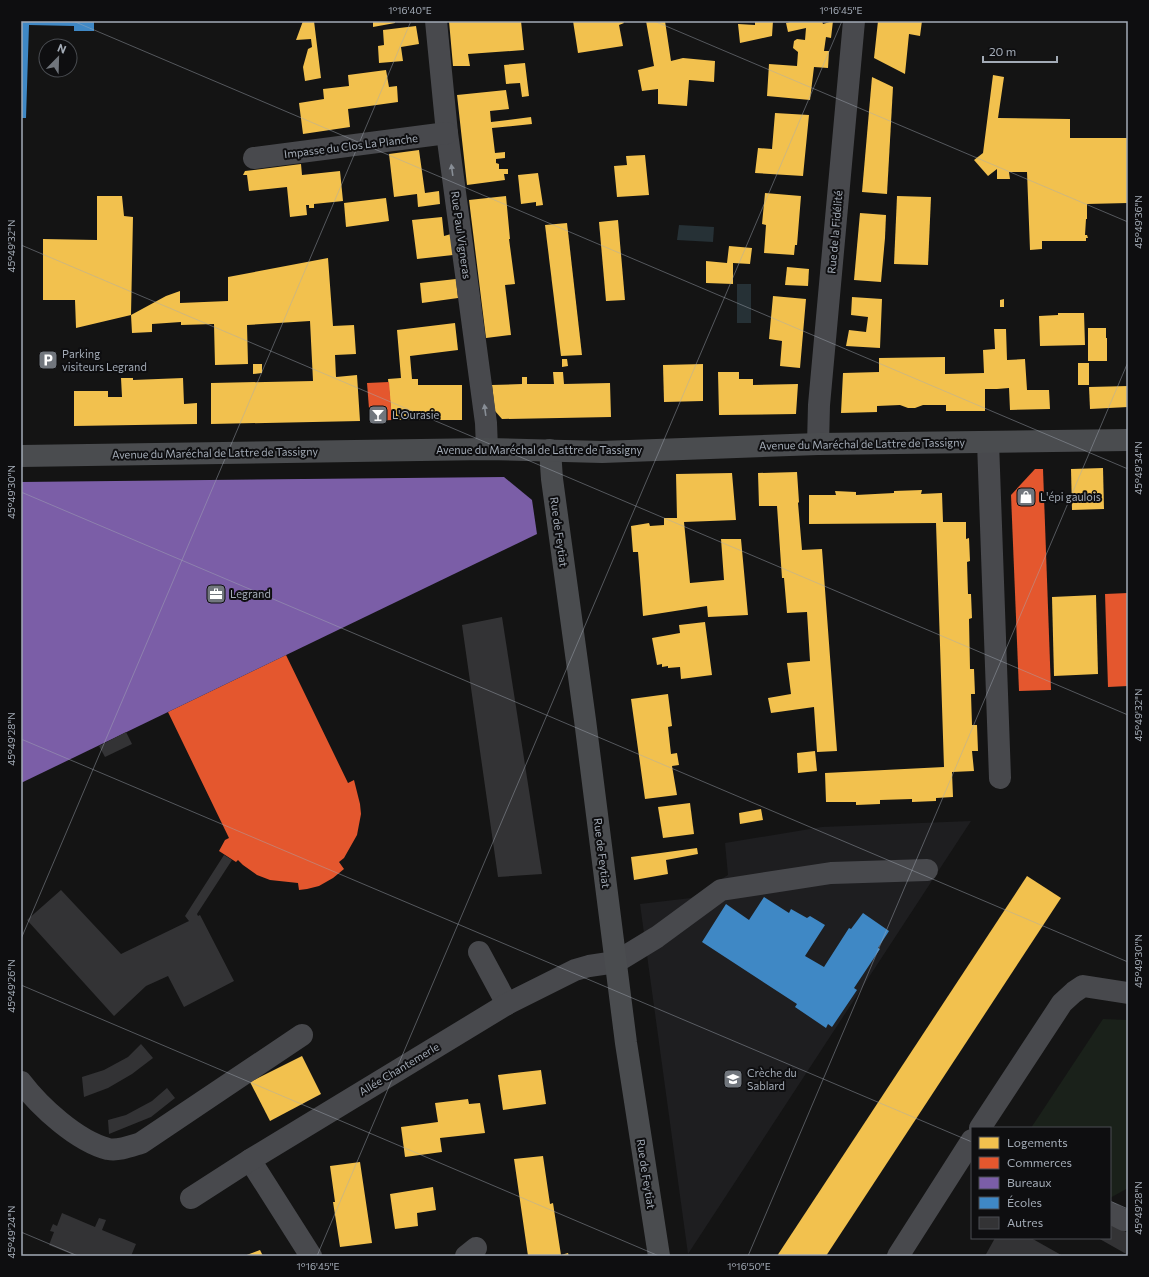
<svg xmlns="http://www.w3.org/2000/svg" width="1149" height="1277" viewBox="0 0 1149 1277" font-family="Commissioner,sans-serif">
	<rect width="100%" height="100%" fill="#141414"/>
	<!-- built -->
	<polygon fill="#1e1e20" points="971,821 688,1254 640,904 691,898 728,875 725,843 822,827"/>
	<!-- green -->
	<polygon fill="#1a211a" points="1103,1019 1128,1020 1128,1188 1110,1198 1110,1128 1031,1128"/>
	<!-- water -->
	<g fill="#263136">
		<polygon points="679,225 714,227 713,242 677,240"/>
		<rect x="737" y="284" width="14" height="39"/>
	</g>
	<!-- homes -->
	<g fill="#f2c14e">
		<polygon points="303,21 314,21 321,78 305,81 303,67 308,49 312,47 311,39 296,40"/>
		<polygon points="373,21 395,21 395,23 373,27"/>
		<polygon points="449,21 521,21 524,50 468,54 470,66 453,66"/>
		<polygon points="573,21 623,21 624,23 619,25 623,46 578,53"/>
		<polygon points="646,21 665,21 671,61 683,58 715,61 714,82 689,80 687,106 658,104 658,89 642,91 638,70 654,66"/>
		<polygon points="755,21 773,21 772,36 740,43 738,24 755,25"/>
		<polygon points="794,21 822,21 823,24 833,21 831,38 826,37 824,51 829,51 828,68 814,67 810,100 767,96 769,64 797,66 798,52 793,48 794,41 797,39 805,40 806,28 788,32 786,23"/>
		<polygon points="878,21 922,21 920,36 909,34 905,74 874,58"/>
		<polygon points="416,26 419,44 401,47 403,61 379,63 378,46 384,45 383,30"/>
		<polygon points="525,63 529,96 522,97 520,83 506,84 504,65"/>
		<polygon points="386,70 389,87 397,86 398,102 348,109 350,127 303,134 299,103 324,99 323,89 349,86 348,75"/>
		<polygon points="993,75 1004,77 998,118 1070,119 1070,138 1128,138 1128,203 1087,204 1087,219 1086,219 1085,235 1087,235 1088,238 1086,238 1086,241 1042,241 1042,249 1030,250 1027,172 1009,172 1010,179 997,179 997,169 988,176 974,160 983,153"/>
		<polygon points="872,77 893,87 887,194 862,192"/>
		<polygon points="506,90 509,109 490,111 491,122 531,117 532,124 492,128 495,153 505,152 505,158 496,159 496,163 499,164 499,169 508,169 508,174 504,174 505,180 467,185 457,95"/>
		<polygon points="775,113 809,115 803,176 755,173 758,148 772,149"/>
		<polygon points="419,150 425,193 439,191 440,204 418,207 417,194 394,197 389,154"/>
		<polygon points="645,155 649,195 617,197 614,166 627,165 626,156"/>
		<polygon points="301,164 302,175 340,171 343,201 314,204 314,208 309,208 309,205 306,205 307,215 290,217 287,187 249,191 247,175 243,175 245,171"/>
		<polygon points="538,173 543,205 536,206 536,202 521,204 518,175"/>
		<polygon points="765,193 801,196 797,245 795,245 794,255 764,253 766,225 762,224"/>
		<polygon points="97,196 122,196 124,216 133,217 131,315 76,328 75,300 43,300 43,239 97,240"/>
		<polygon points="506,196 510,239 509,239 515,284 505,285 511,335 486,338 469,200"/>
		<polygon points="897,196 931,197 928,265 894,264"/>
		<polygon points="386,198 389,221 346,227 344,203"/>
		<polygon points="860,213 886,215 885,238 881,282 854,280"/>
		<polygon points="442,217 444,236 451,234 453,255 417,259 412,220"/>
		<polygon points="618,220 625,300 606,301 599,222"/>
		<polygon points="567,223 582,355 561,356 545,225"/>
		<polygon points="729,246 752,248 750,264 733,263 733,284 706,283 706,261 727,263"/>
		<polygon points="328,258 333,326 354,325 356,354 335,355 336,377 357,375 360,421 211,424 211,383 313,381 310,321 247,325 248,364 215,365 214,324 181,325 181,322 152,324 152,332 132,333 131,315 166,296 180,291 180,303 228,301 228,277"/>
		<polygon points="787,267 809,269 808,286 785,285"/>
		<polygon points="456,279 458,298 422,303 420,283"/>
		<polygon points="773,296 806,299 800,368 780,366 782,341 769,339"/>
		<polygon points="852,297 882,299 880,348 846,346 849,330 866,332 868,317 851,315"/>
		<polygon points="1004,299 1004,307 1000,307 1000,300"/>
		<polygon points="1058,313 1084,313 1085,345 1040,346 1039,316 1058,315"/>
		<polygon points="455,323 458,350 410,356 412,379 418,379 418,385 462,385 462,420 392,420 388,379 401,378 397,330"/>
		<polygon points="1088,328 1106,328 1106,338 1107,338 1107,361 1088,361"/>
		<polygon points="994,329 1006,329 1007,360 1025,359 1027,390 1049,390 1050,409 1010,410 1009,388 997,389 985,389 985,411 946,411 946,405 923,405 915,408 908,408 900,405 877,406 877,412 841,413 843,373 879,372 879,358 945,357 945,374 984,373 983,350 995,349"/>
		<polygon points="562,359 567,359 568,366 562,367"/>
		<rect x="1078" y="363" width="11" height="22"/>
		<polygon points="253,364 262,364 262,373 253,374"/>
		<polygon points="703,364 703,401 664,402 663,365"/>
		<polygon points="553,372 563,372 564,384 610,383 611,417 502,419 495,411 492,385 522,384 522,377 527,377 527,384 554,384"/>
		<polygon points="718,372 739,372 739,379 753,379 753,385 798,384 796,414 719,415"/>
		<polygon points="121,378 133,378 133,380 183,378 184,404 197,403 197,424 74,426 74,391 108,391 108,397 122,397"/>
		<polygon points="1128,386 1128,407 1090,409 1089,387"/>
		<polygon points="1103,468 1104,509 1072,510 1071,469"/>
		<polygon points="797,472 799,502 798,503 802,550 822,549 837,751 817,752 814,707 771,713 768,698 791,694 787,663 810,661 807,612 787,613 784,578 782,578 777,506 759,506 758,473"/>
		<polygon points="732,473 736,520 684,522 690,583 724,580 721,539 741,539 748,615 708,617 707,606 643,616 638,552 633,552 631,526 649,523 650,526 664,525 664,518 677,518 676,474"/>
		<polygon points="922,490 921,494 942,493 943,522 966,522 966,539 969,538 970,561 967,562 968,594 971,594 972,618 969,619 970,669 974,669 975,694 971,694 972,725 977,725 978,751 972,751 974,771 952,772 953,797 936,798 936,801 912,802 912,799 880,800 880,804 856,805 856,802 826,802 825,773 944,767 936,523 809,524 809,495 836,495 835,491 856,492 856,495 894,493 894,491"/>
		<polygon points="1096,595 1098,674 1054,676 1052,597"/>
		<polygon points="705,622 712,675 681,679 680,667 668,668 668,666 662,667 662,664 657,665 652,638 680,633 679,625"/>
		<polygon points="668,694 672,726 668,727 671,754 677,753 679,765 672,766 677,795 645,799 631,699"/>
		<polygon points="815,751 817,771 798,773 797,753"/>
		<polygon points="690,803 694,834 663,838 658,807"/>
		<polygon points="761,809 763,820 740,824 739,813"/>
		<polygon points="697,848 698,854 666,860 668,874 634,880 631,857"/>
		<polygon points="1027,876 1061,898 826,1256 777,1256"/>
		<polygon points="302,1056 321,1094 270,1121 250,1082"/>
		<polygon points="541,1070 546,1104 503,1110 498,1075"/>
		<polygon points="468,1099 469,1104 480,1103 485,1133 440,1138 442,1152 405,1157 401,1127 438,1122 435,1103"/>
		<polygon points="543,1156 550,1204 553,1203 561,1255 568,1253 569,1256 528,1256 514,1159"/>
		<polygon points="360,1162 372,1243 340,1247 333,1202 335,1202 330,1166"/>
		<polygon points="433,1187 436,1210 417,1213 418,1226 395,1229 390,1194"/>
		<polygon points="260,1250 263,1256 244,1256"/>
	</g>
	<!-- shops -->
	<g fill="#e4572e">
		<polygon points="389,382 392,420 370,421 367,383"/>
		<polygon points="1035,469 1043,469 1051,690 1019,691 1011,495"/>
		<polygon points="1128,593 1128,686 1108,687 1105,594"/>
		<polygon points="286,655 348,783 354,780 360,804 361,814 357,835 344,858 339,862 344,869 333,878 319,886 307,889 299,890 298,883 270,880 257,875 243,865 238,860 236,862 219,851 225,840 229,838 168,712"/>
	</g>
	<!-- offices -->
	<polygon fill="#7b5ea7" points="504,477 532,500 537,534 21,783 21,482"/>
	<!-- schools -->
	<g fill="#3f88c5">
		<polygon points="21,21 94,21 94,31 74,31 74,26 29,25 26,118 21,118"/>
		<polygon points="764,897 789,913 791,909 807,918 810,916 825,925 805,956 824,967 849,928 851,929 863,913 889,931 878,948 880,949 854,988 857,990 832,1027 828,1024 826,1028 795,1007 797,1004 702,942 726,904 749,920"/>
	</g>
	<!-- building -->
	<g fill="#333335">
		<polygon points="502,617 542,874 498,877 462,625"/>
		<polygon points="126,732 132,744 105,757 99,746"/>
		<polygon points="224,855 232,860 197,914 198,916 200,915 234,981 184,1007 168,976 146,986 114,1016 27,920 61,890 121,954 189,921 185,916"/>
		<polygon points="141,1044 153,1058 132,1074 108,1088 84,1097 82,1077 104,1070 128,1057"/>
		<polygon points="167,1088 175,1098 151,1117 109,1134 108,1120 126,1115 152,1101"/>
		<polygon points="62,1213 95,1227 99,1218 106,1220 102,1230 136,1244 131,1256 71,1256 71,1254 49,1245 54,1232 50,1231 53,1224 57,1226"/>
		<polygon points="1110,1223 1128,1233 1128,1255 1098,1238 1110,1238"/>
		<polygon points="995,1238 1031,1238 1063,1256 985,1256"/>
	</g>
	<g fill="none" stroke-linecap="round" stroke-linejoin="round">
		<!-- minor -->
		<g stroke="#48494d" stroke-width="22">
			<polyline points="436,21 447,133 486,423 487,449"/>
			<polyline points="254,158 447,133"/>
			<polyline points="988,442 1000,778"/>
			<polyline points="818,444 819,405 854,21"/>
			<polyline points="479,952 507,1004"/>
			<path d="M21 1082C40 1107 77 1141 108 1149 119 1151 131 1146 141 1143L302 1035"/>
			<polyline points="980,1128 1062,1003 1074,992 1083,986 1128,993"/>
			<polyline points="250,1160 311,1256"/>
			<polyline points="191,1198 250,1160 507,1004 575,970 589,966 616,962 657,937 721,890 831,873 927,870"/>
			<polyline points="1110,1213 1124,1220"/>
			<polyline points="466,1256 476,1248"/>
			<polyline points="898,1256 972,1140"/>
		</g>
		<!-- major -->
		<g stroke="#4a4c4f" stroke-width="22">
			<polyline points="550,450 552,479 585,720 626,1043 659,1256"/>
			<polyline points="21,456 487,449 602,452 818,444 1128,440"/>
		</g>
	</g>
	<!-- one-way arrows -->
	<defs><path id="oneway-solid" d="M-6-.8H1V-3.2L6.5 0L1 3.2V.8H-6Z"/></defs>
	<g fill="#888e96">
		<use href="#oneway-solid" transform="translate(452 170) rotate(-98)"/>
		<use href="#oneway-solid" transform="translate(485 410) rotate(-98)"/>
	</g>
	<!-- ticks -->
	<path fill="none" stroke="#a3abb6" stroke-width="1" stroke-opacity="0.45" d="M73 21 1128 469M654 21 1128 222M21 245 1128 715M21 492 1128 962M21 739 972 1142M21 939 411 21M21 985 659 1256M1110 1201 1128 1209M21 1232 78 1256M317 1256 842 21M748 1256 1128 362"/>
	<!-- icons -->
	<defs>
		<symbol id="parking-square" viewBox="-11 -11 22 22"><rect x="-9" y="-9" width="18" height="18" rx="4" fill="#71767d" stroke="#0e0e10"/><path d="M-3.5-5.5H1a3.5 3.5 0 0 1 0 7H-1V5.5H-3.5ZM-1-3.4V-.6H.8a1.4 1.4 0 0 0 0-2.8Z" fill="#fff"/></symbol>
		<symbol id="bar-square" viewBox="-11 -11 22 22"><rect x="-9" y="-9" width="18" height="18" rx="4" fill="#71767d" stroke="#0e0e10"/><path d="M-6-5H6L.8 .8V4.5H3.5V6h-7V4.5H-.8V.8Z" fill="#fff"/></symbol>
		<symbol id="shop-square" viewBox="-11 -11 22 22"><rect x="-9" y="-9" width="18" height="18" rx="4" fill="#71767d" stroke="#0e0e10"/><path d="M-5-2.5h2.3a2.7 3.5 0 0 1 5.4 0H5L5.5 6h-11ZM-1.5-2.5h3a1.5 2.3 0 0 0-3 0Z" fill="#fff"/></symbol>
		<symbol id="office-square" viewBox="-11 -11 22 22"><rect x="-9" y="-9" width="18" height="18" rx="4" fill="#71767d" stroke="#0e0e10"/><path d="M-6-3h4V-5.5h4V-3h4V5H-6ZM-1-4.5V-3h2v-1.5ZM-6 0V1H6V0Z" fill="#fff"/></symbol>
		<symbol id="school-square" viewBox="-11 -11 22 22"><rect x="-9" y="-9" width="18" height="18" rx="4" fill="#71767d" stroke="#0e0e10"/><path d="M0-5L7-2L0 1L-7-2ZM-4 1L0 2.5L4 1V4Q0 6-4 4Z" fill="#fff"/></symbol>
	</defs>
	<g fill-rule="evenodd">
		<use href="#parking-square" x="37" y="349" width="22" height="22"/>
		<use href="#bar-square" x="367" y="404" width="22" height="22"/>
		<use href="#shop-square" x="1015" y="486" width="22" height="22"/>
		<use href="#office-square" x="205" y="583" width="22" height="22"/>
		<use href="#school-square" x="722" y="1068" width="22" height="22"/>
	</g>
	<g text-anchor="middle" stroke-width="4" stroke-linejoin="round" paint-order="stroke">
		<!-- street labels -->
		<g font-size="11" fill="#a3abb6" stroke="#0e0e10">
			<text transform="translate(351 146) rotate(-7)" y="4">Impasse du Clos La Planche</text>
			<text transform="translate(835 232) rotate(-85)" y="4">Rue de la Fidélité</text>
			<text transform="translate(461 235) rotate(82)" y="4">Rue Paul Vigneras</text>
			<text transform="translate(862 444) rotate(-1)" y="4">Avenue du Maréchal de Lattre de Tassigny</text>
			<text x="539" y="454">Avenue du Maréchal de Lattre de Tassigny</text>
			<text transform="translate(215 453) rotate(-1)" y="4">Avenue du Maréchal de Lattre de Tassigny</text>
			<text transform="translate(559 532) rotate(82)" y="4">Rue de Feytiat</text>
			<text transform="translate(602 853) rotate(83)" y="4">Rue de Feytiat</text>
			<text transform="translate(399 1069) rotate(-31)" y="4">Allée Chantemerle</text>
			<text transform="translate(646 1174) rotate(81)" y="4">Rue de Feytiat</text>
		</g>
		<!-- poi labels -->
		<g font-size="11" fill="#a3abb6" stroke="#0e0e10" text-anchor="start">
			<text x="62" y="358">Parking<tspan x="62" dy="13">visiteurs Legrand</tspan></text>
			<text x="392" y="419">L'Ourasie</text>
			<text x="1040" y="501">L'épi gaulois</text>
			<text x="230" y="598">Legrand</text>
			<text x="747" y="1077">Crèche du<tspan x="747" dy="13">Sablard</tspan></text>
		</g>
	</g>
	<!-- border -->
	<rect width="1149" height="1277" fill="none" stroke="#0e0e10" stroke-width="44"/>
	<!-- legend -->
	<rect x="971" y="1127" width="140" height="112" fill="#0e0e10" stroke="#4a4d52"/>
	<rect x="979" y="1137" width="20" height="12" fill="#f2c14e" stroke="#4a4d52"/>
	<text x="1007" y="1147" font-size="12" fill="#a3abb6">Logements</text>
	<rect x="979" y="1157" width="20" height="12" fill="#e4572e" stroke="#4a4d52"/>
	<text x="1007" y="1167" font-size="12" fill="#a3abb6">Commerces</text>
	<rect x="979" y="1177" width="20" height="12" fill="#7b5ea7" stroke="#4a4d52"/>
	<text x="1007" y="1187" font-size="12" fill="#a3abb6">Bureaux</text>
	<rect x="979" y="1197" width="20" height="12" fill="#3f88c5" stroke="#4a4d52"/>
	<text x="1007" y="1207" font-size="12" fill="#a3abb6">Écoles</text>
	<rect x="979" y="1217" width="20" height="12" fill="#333335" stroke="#4a4d52"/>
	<text x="1007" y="1227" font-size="12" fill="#a3abb6">Autres</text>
	<!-- north arrow -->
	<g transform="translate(58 58) rotate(23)"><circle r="19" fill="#0e0e10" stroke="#4a4d52"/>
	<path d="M0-3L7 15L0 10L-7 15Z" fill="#71767d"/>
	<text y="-6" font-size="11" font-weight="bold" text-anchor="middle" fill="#a3abb6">N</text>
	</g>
	<!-- scale -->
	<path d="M983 56v6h74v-6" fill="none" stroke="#a3abb6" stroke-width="2"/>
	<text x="989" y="56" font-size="12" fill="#a3abb6" stroke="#0e0e10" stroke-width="3" paint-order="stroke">20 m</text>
	<rect x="22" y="22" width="1105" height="1233" fill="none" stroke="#a3abb6" stroke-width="1.5"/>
	<g font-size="10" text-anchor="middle" fill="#a3abb6">
		<text x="410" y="14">1°16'40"E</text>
		<text x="841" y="14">1°16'45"E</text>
		<text transform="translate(1138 222) rotate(-90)" y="4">45°49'36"N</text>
		<text transform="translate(11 246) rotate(-90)" y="4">45°49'32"N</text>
		<text transform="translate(1138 468) rotate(-90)" y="4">45°49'34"N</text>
		<text transform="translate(11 492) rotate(-90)" y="4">45°49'30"N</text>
		<text transform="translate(1138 715) rotate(-90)" y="4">45°49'32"N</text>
		<text transform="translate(11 739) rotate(-90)" y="4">45°49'28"N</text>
		<text transform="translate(1138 961) rotate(-90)" y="4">45°49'30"N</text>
		<text transform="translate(11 986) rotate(-90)" y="4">45°49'26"N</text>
		<text transform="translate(1138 1208) rotate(-90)" y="4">45°49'28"N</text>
		<text transform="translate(11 1232) rotate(-90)" y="4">45°49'24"N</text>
		<text x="318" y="1270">1°16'45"E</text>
		<text x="749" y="1270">1°16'50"E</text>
	</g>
</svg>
